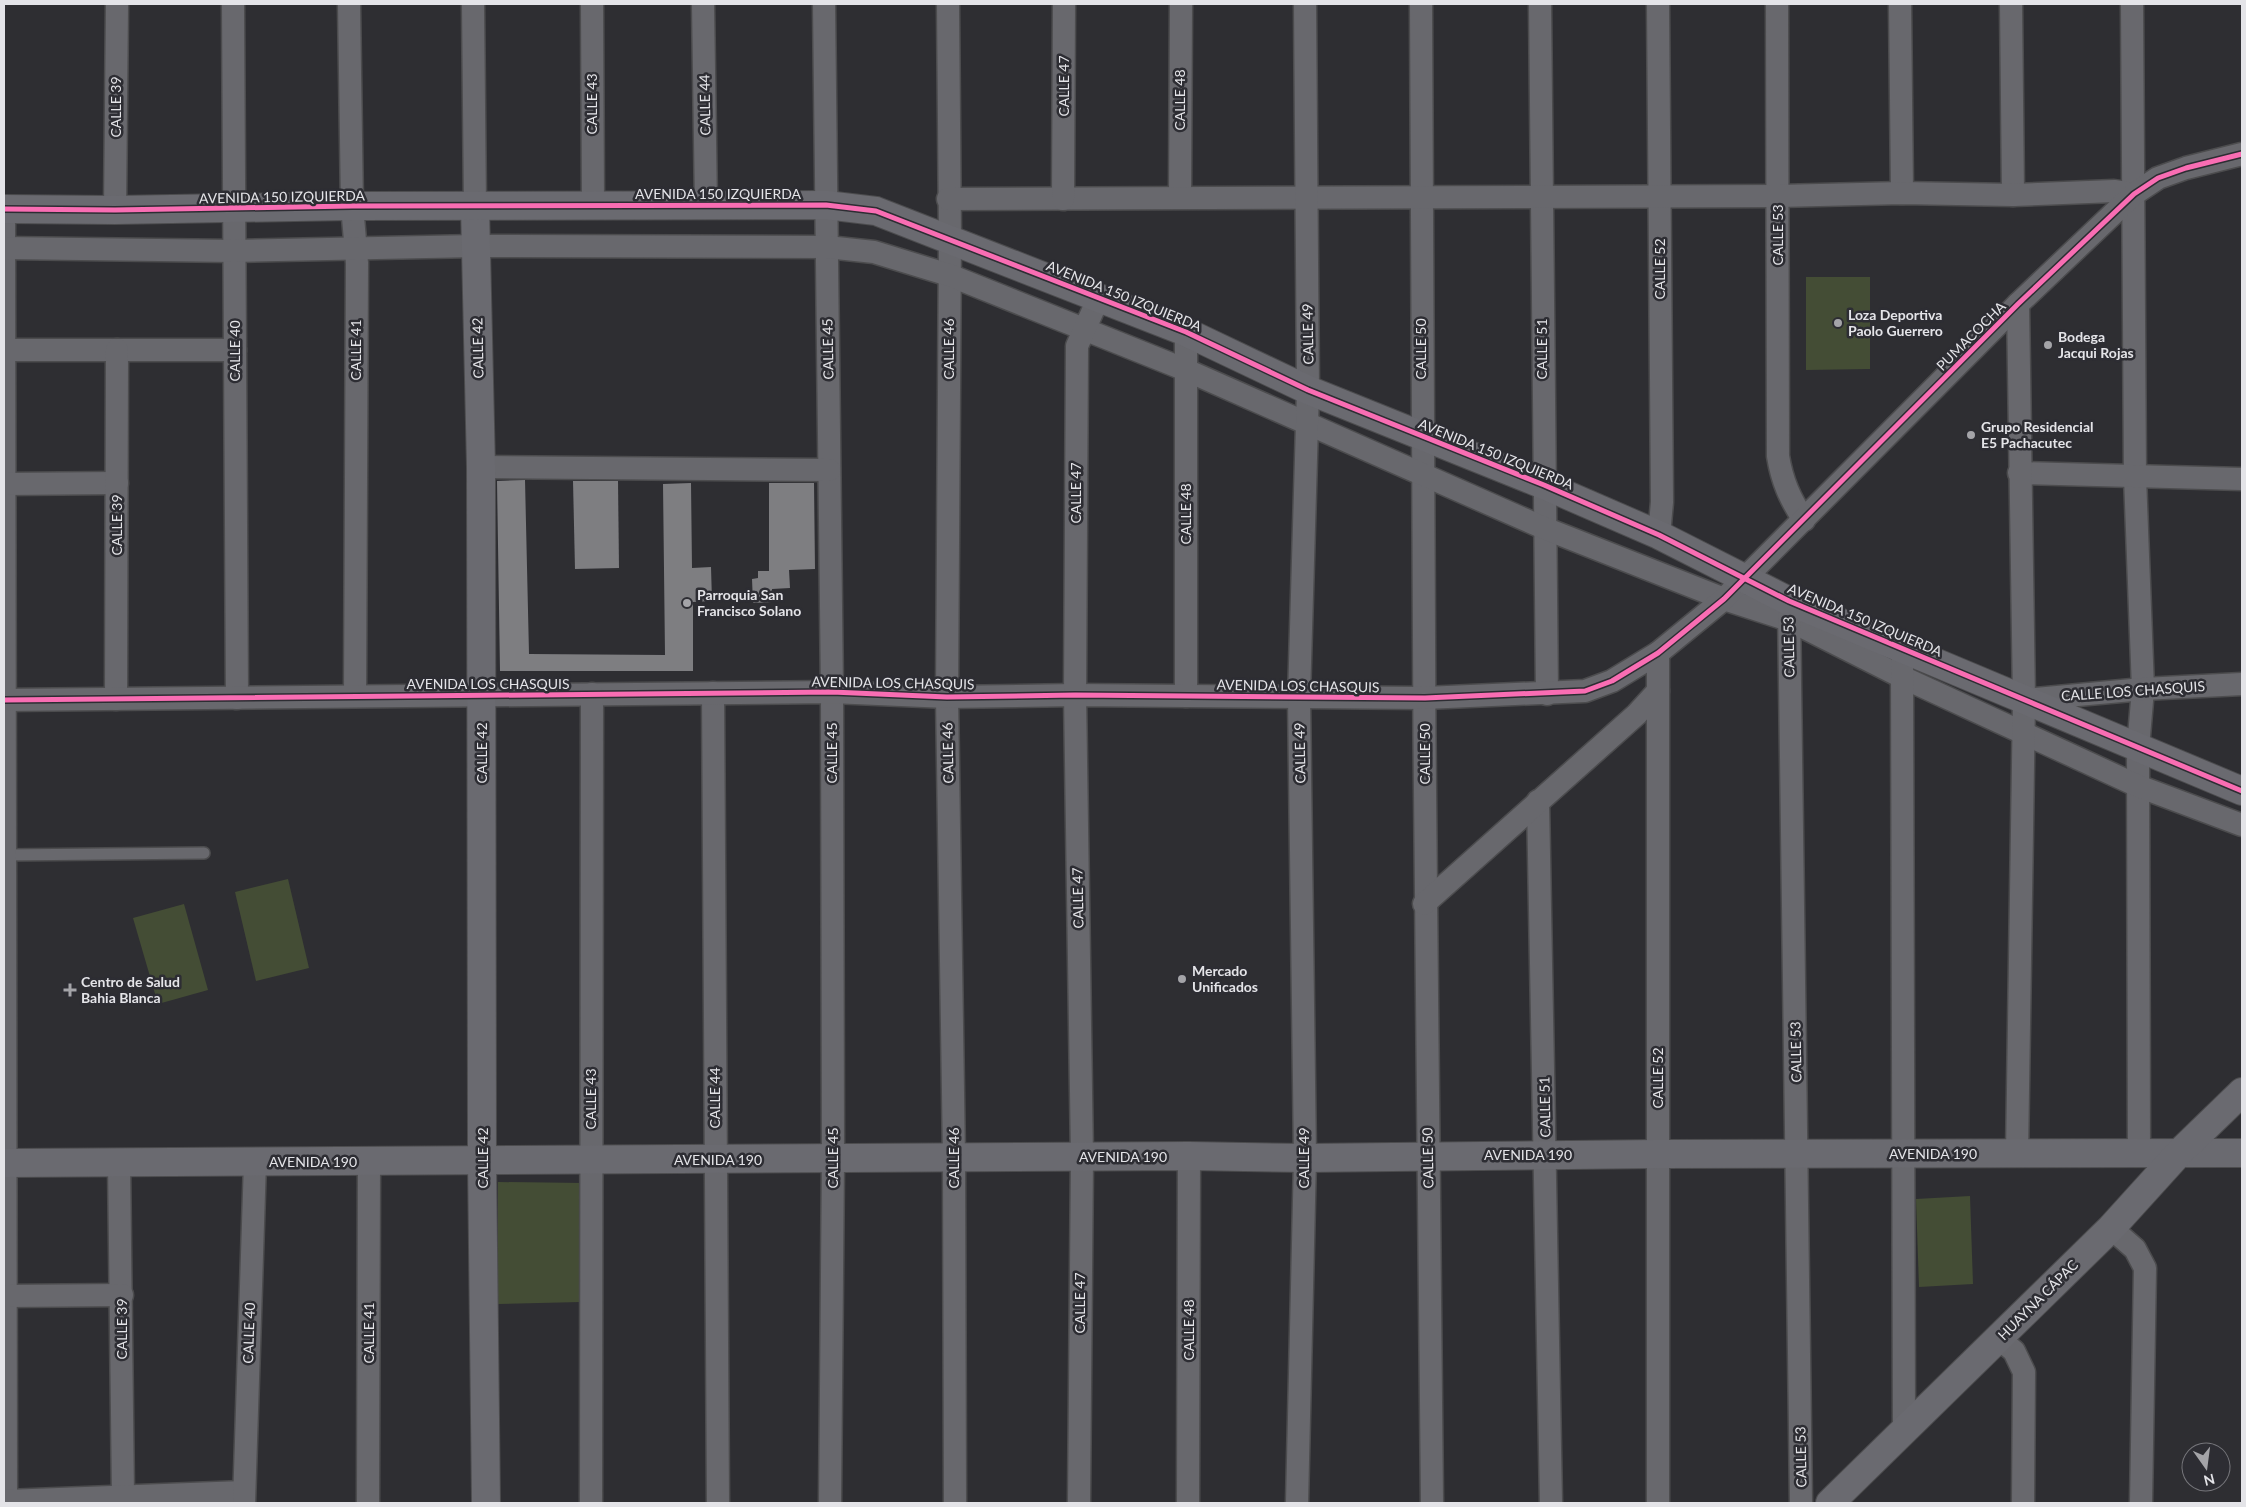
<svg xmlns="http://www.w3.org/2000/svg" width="2246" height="1507" viewBox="0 0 2246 1507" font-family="Lato,sans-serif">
	<rect width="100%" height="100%" fill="#2e2e32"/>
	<!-- green -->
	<g fill="#444d35">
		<polygon points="1806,277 1870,277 1870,369 1806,370"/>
		<polygon points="288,879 309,968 256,981 235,892"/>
		<polygon points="184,904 208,990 158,1004 133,918"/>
		<polygon points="498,1182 584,1183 581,1302 498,1304"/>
		<polygon points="1970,1196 1973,1284 1919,1287 1916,1199"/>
	</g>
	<!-- building -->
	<g fill="#7e7e81">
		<polygon points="525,480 529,654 665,655 663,484 691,483 692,568 711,567 712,601 693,602 693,671 500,671 497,481"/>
		<polygon points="573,481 618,481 619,568 575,569"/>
		<polygon points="769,483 814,483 815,569 789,570 790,588 772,589 772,602 753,603 752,579 758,578 758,571 769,571"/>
	</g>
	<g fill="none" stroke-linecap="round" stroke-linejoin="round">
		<defs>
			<polyline id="lane" points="5,855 204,853"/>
			<g id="street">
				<polyline points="233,4 237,698"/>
				<polyline points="349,4 352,206 357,263 355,696"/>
				<polyline points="473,4 475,207"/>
				<polyline points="592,4 593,205"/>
				<polyline points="703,4 706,206"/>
				<polyline points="824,4 832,692 833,1159 830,1503"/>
				<polyline points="948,4 950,239 947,697 954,1158 955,1503"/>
				<path d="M1421 4C1421 504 1427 1003 1432 1503"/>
				<polyline points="1540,4 1547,694"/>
				<polyline points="1658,4 1662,502 1659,535"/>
				<path d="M1777 4 1778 456C1782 481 1790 499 1804 520"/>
				<polyline points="1900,4 1902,193"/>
				<polyline points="2011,4 2013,195"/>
				<polyline points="2132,4 2135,477 2143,689 2138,748 2139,1153"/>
				<polyline points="1180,197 1181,4"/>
				<polyline points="948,199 1778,196 1902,193 2013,195 2114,191 2134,194"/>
				<polyline points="1063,199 1064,4"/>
				<polyline points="115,210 117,4"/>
				<polyline points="4,224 6,1503"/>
				<polyline points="4,248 234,251 476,246 827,247 874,252 949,275 1186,370 1544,528 1724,599 1789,620 1902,677 2138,786 2242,825"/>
				<polyline points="4,350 235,350"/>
				<polyline points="481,467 829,470"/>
				<polyline points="2019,473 2242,479"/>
				<polyline points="4,484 117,483"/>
				<polyline points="1789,607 1801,1503"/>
				<polyline points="1902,664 1904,1431"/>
				<polyline points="713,693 718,1503"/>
				<polyline points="1186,696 1186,332"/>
				<polyline points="116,699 117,350"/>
				<polyline points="4,700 832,692 947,697 1075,695 1425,698 1585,691 1612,681 1658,653 1724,599 2018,304 2134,194 2158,178 2186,168 2242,154"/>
				<polyline points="2024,700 2143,689 2242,684"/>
				<polyline points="1538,801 1551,1503"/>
				<polyline points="1424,904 1637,714 1658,691"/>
				<polyline points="2017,1154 2024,700 2018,304"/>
				<polyline points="119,1162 123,1496"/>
				<polyline points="2111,1228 2135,1249 2145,1268 2141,1503"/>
				<polyline points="6,1296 122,1295"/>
				<polyline points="1999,1339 2014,1351 2024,1372 2023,1503"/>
				<polyline points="6,1501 243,1492"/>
				<polyline points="244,1503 255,1162"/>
				<polyline points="368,1503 369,1162"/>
				<polyline points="591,1503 592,694"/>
				<polyline points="1079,1503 1082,1157 1075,695 1077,346 1099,297"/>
				<polyline points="1188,1503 1189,1156"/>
				<polyline points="1297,1503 1305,1158 1299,697 1308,390 1305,4"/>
				<polyline points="1658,1503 1658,653"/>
			</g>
			<g id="secondary">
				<polyline points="475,207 481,467 482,1162 486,1503"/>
				<polyline points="4,209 115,210 352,206 826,205 876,211 1186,332 1308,390 1544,485 1659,535 1789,601 2242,791"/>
				<polyline points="4,1163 1189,1156 1305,1158 1658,1154 2242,1153"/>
				<polyline points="1830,1503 2111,1228 2179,1153 2242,1092"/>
			</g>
		</defs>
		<!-- lane casing -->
		<use href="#lane" stroke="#4c4c4e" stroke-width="14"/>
		<!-- street casing -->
		<use href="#street" stroke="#4c4c4e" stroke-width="25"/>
		<!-- secondary casing -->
		<use href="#secondary" stroke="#4c4c4e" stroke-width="30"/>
		<!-- lane -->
		<use href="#lane" stroke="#68686d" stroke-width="11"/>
		<!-- street -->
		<use href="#street" stroke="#68686d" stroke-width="22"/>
		<!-- secondary -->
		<use href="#secondary" stroke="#6a6a70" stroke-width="28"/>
		<defs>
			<g id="cycleway">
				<polyline points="4,209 115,210 352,206 826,205 876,211 1186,332 1308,390 1544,485 1659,535 1789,601 2242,791"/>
				<polyline points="4,700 832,692 947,697 1075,695 1425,698 1585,691 1612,681 1658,653 1724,599 2018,304 2134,194 2158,178 2186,168 2242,154"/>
			</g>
		</defs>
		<!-- cycleway casing -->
		<use href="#cycleway" stroke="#2d2d33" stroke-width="8"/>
		<!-- cycleway -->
		<use href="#cycleway" stroke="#f96db3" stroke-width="5"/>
	</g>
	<!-- markers -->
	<g fill="#a4a4a8" stroke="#2d2d33" stroke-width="2">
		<circle cx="1838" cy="323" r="5"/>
		<circle cx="2048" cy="345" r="5"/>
		<circle cx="1971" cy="435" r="5"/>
		<circle cx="687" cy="603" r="5"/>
		<circle cx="1182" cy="979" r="5"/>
		<path d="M67.5 982.5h5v5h5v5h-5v5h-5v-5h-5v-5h5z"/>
	</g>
	<g text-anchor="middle" stroke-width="5" stroke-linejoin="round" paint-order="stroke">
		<!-- street labels -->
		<g font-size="14" fill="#e4e4e8" stroke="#2d2d33">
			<text transform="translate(1064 86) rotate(-90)" y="5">CALLE 47</text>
			<text transform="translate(1180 100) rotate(-90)" y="5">CALLE 48</text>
			<text transform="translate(592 104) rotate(-90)" y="5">CALLE 43</text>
			<text transform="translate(705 105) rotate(-91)" y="5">CALLE 44</text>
			<text transform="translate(116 107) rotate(-90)" y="5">CALLE 39</text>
			<text x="718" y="199">AVENIDA 150 IZQUIERDA</text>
			<text transform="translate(282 197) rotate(-1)" y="5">AVENIDA 150 IZQUIERDA</text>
			<text transform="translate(1778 235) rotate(-90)" y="5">CALLE 53</text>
			<text transform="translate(1660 269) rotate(-90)" y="5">CALLE 52</text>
			<text transform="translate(1124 296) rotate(22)" y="5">AVENIDA 150 IZQUIERDA</text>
			<text transform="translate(1308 334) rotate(-91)" y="5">CALLE 49</text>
			<text transform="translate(1971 336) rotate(-45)" y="5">PUMACOCHA</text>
			<text transform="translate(478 348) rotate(-91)" y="5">CALLE 42</text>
			<text transform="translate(828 349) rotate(-91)" y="5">CALLE 45</text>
			<text transform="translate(949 349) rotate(-90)" y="5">CALLE 46</text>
			<text transform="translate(1421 349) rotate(-90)" y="5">CALLE 50</text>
			<text transform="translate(1542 349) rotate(-90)" y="5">CALLE 51</text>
			<text transform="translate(356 350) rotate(-90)" y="5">CALLE 41</text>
			<text transform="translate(235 351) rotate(-90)" y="5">CALLE 40</text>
			<text transform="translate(1496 454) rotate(22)" y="5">AVENIDA 150 IZQUIERDA</text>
			<text transform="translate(1076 493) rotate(-90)" y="5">CALLE 47</text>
			<text transform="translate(1186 514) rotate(-90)" y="5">CALLE 48</text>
			<text transform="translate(117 525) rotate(-90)" y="5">CALLE 39</text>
			<text transform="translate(1865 620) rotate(23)" y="5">AVENIDA 150 IZQUIERDA</text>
			<text transform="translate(1789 647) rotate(-91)" y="5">CALLE 53</text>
			<text transform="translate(893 683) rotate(1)" y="5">AVENIDA LOS CHASQUIS</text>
			<text x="488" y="689">AVENIDA LOS CHASQUIS</text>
			<text transform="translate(1298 686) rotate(1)" y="5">AVENIDA LOS CHASQUIS</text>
			<text transform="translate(2133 691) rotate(-4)" y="5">CALLE LOS CHASQUIS</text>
			<text transform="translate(482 753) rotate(-90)" y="5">CALLE 42</text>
			<text transform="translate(832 753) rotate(-90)" y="5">CALLE 45</text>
			<text transform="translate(948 753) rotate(-91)" y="5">CALLE 46</text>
			<text transform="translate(1300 753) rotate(-91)" y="5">CALLE 49</text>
			<text transform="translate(1425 754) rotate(-90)" y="5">CALLE 50</text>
			<text transform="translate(1078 898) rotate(-91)" y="5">CALLE 47</text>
			<text transform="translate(1796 1052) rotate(-91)" y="5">CALLE 53</text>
			<text transform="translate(1658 1078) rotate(-90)" y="5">CALLE 52</text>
			<text transform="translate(715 1098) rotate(-90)" y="5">CALLE 44</text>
			<text transform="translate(591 1099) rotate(-90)" y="5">CALLE 43</text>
			<text transform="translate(1545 1107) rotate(-91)" y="5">CALLE 51</text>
			<text x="1933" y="1159">AVENIDA 190</text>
			<text x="1528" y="1160">AVENIDA 190</text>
			<text x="1123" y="1162">AVENIDA 190</text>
			<text transform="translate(483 1158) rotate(-90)" y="5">CALLE 42</text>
			<text transform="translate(833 1158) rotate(-90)" y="5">CALLE 45</text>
			<text transform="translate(954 1158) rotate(-90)" y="5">CALLE 46</text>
			<text transform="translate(1304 1158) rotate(-90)" y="5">CALLE 49</text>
			<text transform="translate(1428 1158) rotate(-91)" y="5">CALLE 50</text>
			<text x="718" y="1165">AVENIDA 190</text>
			<text x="313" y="1167">AVENIDA 190</text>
			<text transform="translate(2038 1300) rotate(-45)" y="5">HUAYNA CÁPAC</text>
			<text transform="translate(1080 1303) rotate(-90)" y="5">CALLE 47</text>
			<text transform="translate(122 1329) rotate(-90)" y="5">CALLE 39</text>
			<text transform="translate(1189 1330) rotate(-90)" y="5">CALLE 48</text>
			<text transform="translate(249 1333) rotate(-88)" y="5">CALLE 40</text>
			<text transform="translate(369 1333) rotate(-90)" y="5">CALLE 41</text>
			<text transform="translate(1801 1457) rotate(-91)" y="5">CALLE 53</text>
		</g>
		<!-- poi labels -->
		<g font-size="14" font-weight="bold" fill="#e4e4e8" stroke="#2d2d33" text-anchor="start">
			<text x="1848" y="320">Loza Deportiva<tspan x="1848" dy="16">Paolo Guerrero</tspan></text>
			<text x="2058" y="342">Bodega<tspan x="2058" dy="16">Jacqui Rojas</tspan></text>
			<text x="1981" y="432">Grupo Residencial<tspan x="1981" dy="16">E5 Pachacutec</tspan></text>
			<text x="697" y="600">Parroquia San<tspan x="697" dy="16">Francisco Solano</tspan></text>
			<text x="1192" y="976">Mercado<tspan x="1192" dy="16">Unificados</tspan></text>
			<text x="81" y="987">Centro de Salud<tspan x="81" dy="16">Bahia Blanca</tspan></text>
		</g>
	</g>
	<!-- border -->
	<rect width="2246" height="1507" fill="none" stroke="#e4e4e8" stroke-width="10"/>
	<!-- north arrow -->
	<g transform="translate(2206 1467) rotate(166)"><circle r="24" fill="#2d2d33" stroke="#76767b"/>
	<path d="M0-4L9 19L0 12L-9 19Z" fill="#a4a4a8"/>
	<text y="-8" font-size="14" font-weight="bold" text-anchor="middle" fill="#e4e4e8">N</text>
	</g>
</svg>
